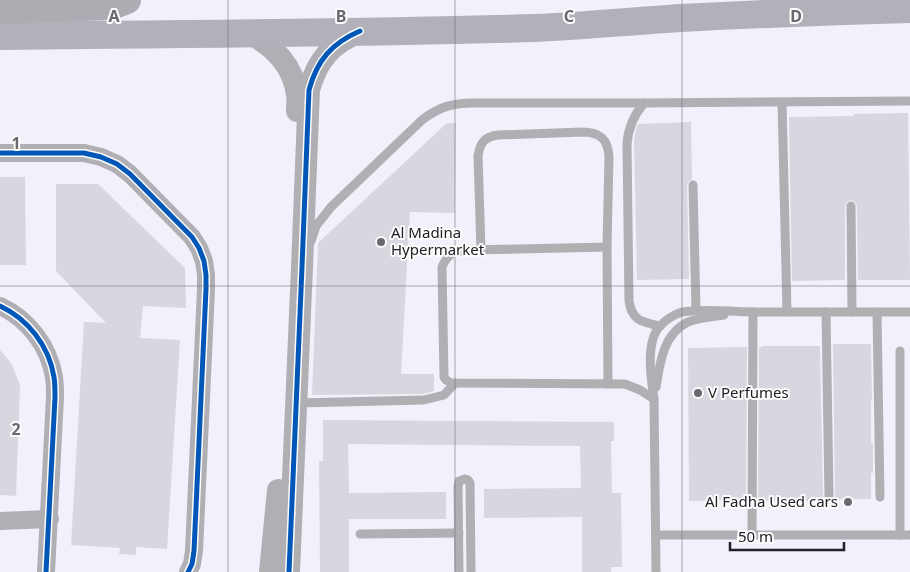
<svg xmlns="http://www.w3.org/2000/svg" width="910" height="572" viewBox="0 0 910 572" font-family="'Noto Sans',sans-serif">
	<rect width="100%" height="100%" fill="#f2f0fa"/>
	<!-- building -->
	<g fill="#d8d6de">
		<polygon points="908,113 910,280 858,280 857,206 854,201 850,200 846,203 845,206 845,280 792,281 789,117 854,116 854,114"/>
		<polygon points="691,122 692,179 688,182 687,185 689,279 637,280 634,141 636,129 638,124"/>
		<polygon points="447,123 456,123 455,213 410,212 401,374 434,374 434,391 423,394 312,395 318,243"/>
		<polygon points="0,177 25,177 26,265 0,265"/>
		<polygon points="56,184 98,184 185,268 186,308 143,306 140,338 180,340 167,549 136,547 136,555 119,554 120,548 71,545 84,322 106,323 56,271"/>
		<polygon points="833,344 871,344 872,400 871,400 871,443 873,443 873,473 871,473 871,499 834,499 835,496"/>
		<polygon points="762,346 820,346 823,496 824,499 817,499 817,501 763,501 763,500 758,500 759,347 762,347"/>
		<polygon points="747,347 746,500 689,501 688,348"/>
		<polygon points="0,350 11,363 20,385 16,496 0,495"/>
		<polygon points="323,420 614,422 614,441 611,441 612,493 621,493 622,567 611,567 611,572 582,572 582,517 484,518 484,489 581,488 580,446 348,444 349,493 446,492 446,519 349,519 349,572 320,572 319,461 323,461"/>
	</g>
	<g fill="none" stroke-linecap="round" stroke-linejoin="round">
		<!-- service -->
		<g stroke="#b0afb4" stroke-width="9">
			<polyline points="782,102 787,312"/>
			<path d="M644 103C633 116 628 128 627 144L629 301C632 321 642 322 660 326"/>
			<polyline points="693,185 696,310"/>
			<polyline points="851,206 852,312"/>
			<path d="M311 241 316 226 331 207 422 120C439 107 452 103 474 103H644L910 101"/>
			<path d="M607 247 470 250C454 251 448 253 442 267L444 377 446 380 451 383 625 384 640 390 654 399"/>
			<path d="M481 250 478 156C480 143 484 137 498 135L582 132C600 132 608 139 609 157L607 247 608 384"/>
			<polyline points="826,312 829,496"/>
			<polyline points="877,312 880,497"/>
			<polyline points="900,351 900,535"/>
			<path d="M656 387C660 363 663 334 688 322 699 318 712 317 724 315"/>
			<polyline points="297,403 424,400 444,395 455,383"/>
			<polyline points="360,534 459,533"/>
			<polyline points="656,535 910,535"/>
			<polyline points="752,535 753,312"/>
			<polyline points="459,572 458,487 459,481 465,479 468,480 470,483 471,572"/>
			<path d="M656 572 654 399C651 379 645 342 660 326 665 320 675 314 682 312 706 308 730 312 754 312 806 312 858 312 910 312"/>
		</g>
		<!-- minor -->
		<g stroke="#b0afb4" stroke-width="18">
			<polyline points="0,153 84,153 101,157 117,164 130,174 192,237 199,248 204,261 206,275 206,289 194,551 192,564 188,572"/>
			<path d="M0 306C28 319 49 346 54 377 55 383 55 390 55 397L46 572"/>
			<polyline points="0,521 50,519"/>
		</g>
		<!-- tertiary -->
		<g stroke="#b0afb4" stroke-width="22">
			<path d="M250 34C274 46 294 67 297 95 298 100 297 106 297 111"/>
			<polyline points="270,572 278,490"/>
			<path d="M289 572 302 267 309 90C317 60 332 43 360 32"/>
		</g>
		<!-- primary -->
		<path stroke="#b2b1b9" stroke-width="28" d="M0 36C178 34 357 33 535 28 584 26 633 21 681 18 758 14 834 11 910 9"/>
		<!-- motorway -->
		<polyline stroke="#aeacb3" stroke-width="28" points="0,10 112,6 127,0"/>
		<defs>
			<g id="cycleway">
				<polyline points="0,153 84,153 101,157 117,164 130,174 192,237 199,248 204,261 206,275 206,289 194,551 192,564 188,572"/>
				<path d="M0 306C28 319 49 346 54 377 55 383 55 390 55 397L46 572"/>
				<path d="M289 572 302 267 309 90C317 60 332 43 360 31"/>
			</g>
		</defs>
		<!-- cycleway casing -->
		<use href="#cycleway" stroke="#fcfcfc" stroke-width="8"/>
		<!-- cycleway -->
		<use href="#cycleway" stroke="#0057b8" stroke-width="5"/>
	</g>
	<!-- grid -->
	<path fill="none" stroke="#6a6971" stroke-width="1" stroke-opacity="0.55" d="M228 0V572M455 0V572M682 0V572M0 286H910"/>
	<!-- markers -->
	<g fill="#6a6971" stroke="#fcfcfc" stroke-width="2">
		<circle cx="381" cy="242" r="5"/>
		<circle cx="698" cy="393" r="5"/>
		<circle cx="848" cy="502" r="5"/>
	</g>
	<g text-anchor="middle" stroke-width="4" stroke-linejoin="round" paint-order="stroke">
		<!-- poi labels -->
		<g font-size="15" fill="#212027" stroke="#fcfcfc" text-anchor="start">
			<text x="391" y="238">Al Madina<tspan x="391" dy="17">Hypermarket</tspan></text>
			<text x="708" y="398">V Perfumes</text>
			<text x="838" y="507" text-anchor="end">Al Fadha Used cars</text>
		</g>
	</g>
	<g font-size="16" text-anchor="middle" font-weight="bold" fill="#6a6971" stroke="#fcfcfc" stroke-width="4" stroke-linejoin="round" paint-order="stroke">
		<text x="114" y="22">A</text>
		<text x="341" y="22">B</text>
		<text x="569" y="22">C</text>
		<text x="796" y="22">D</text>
		<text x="16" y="149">1</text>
		<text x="16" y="435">2</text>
	</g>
	<!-- scale -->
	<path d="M730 542v8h114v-8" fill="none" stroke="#212027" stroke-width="2.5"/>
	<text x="738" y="542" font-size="15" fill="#212027" stroke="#fcfcfc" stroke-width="4" paint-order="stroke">50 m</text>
</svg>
